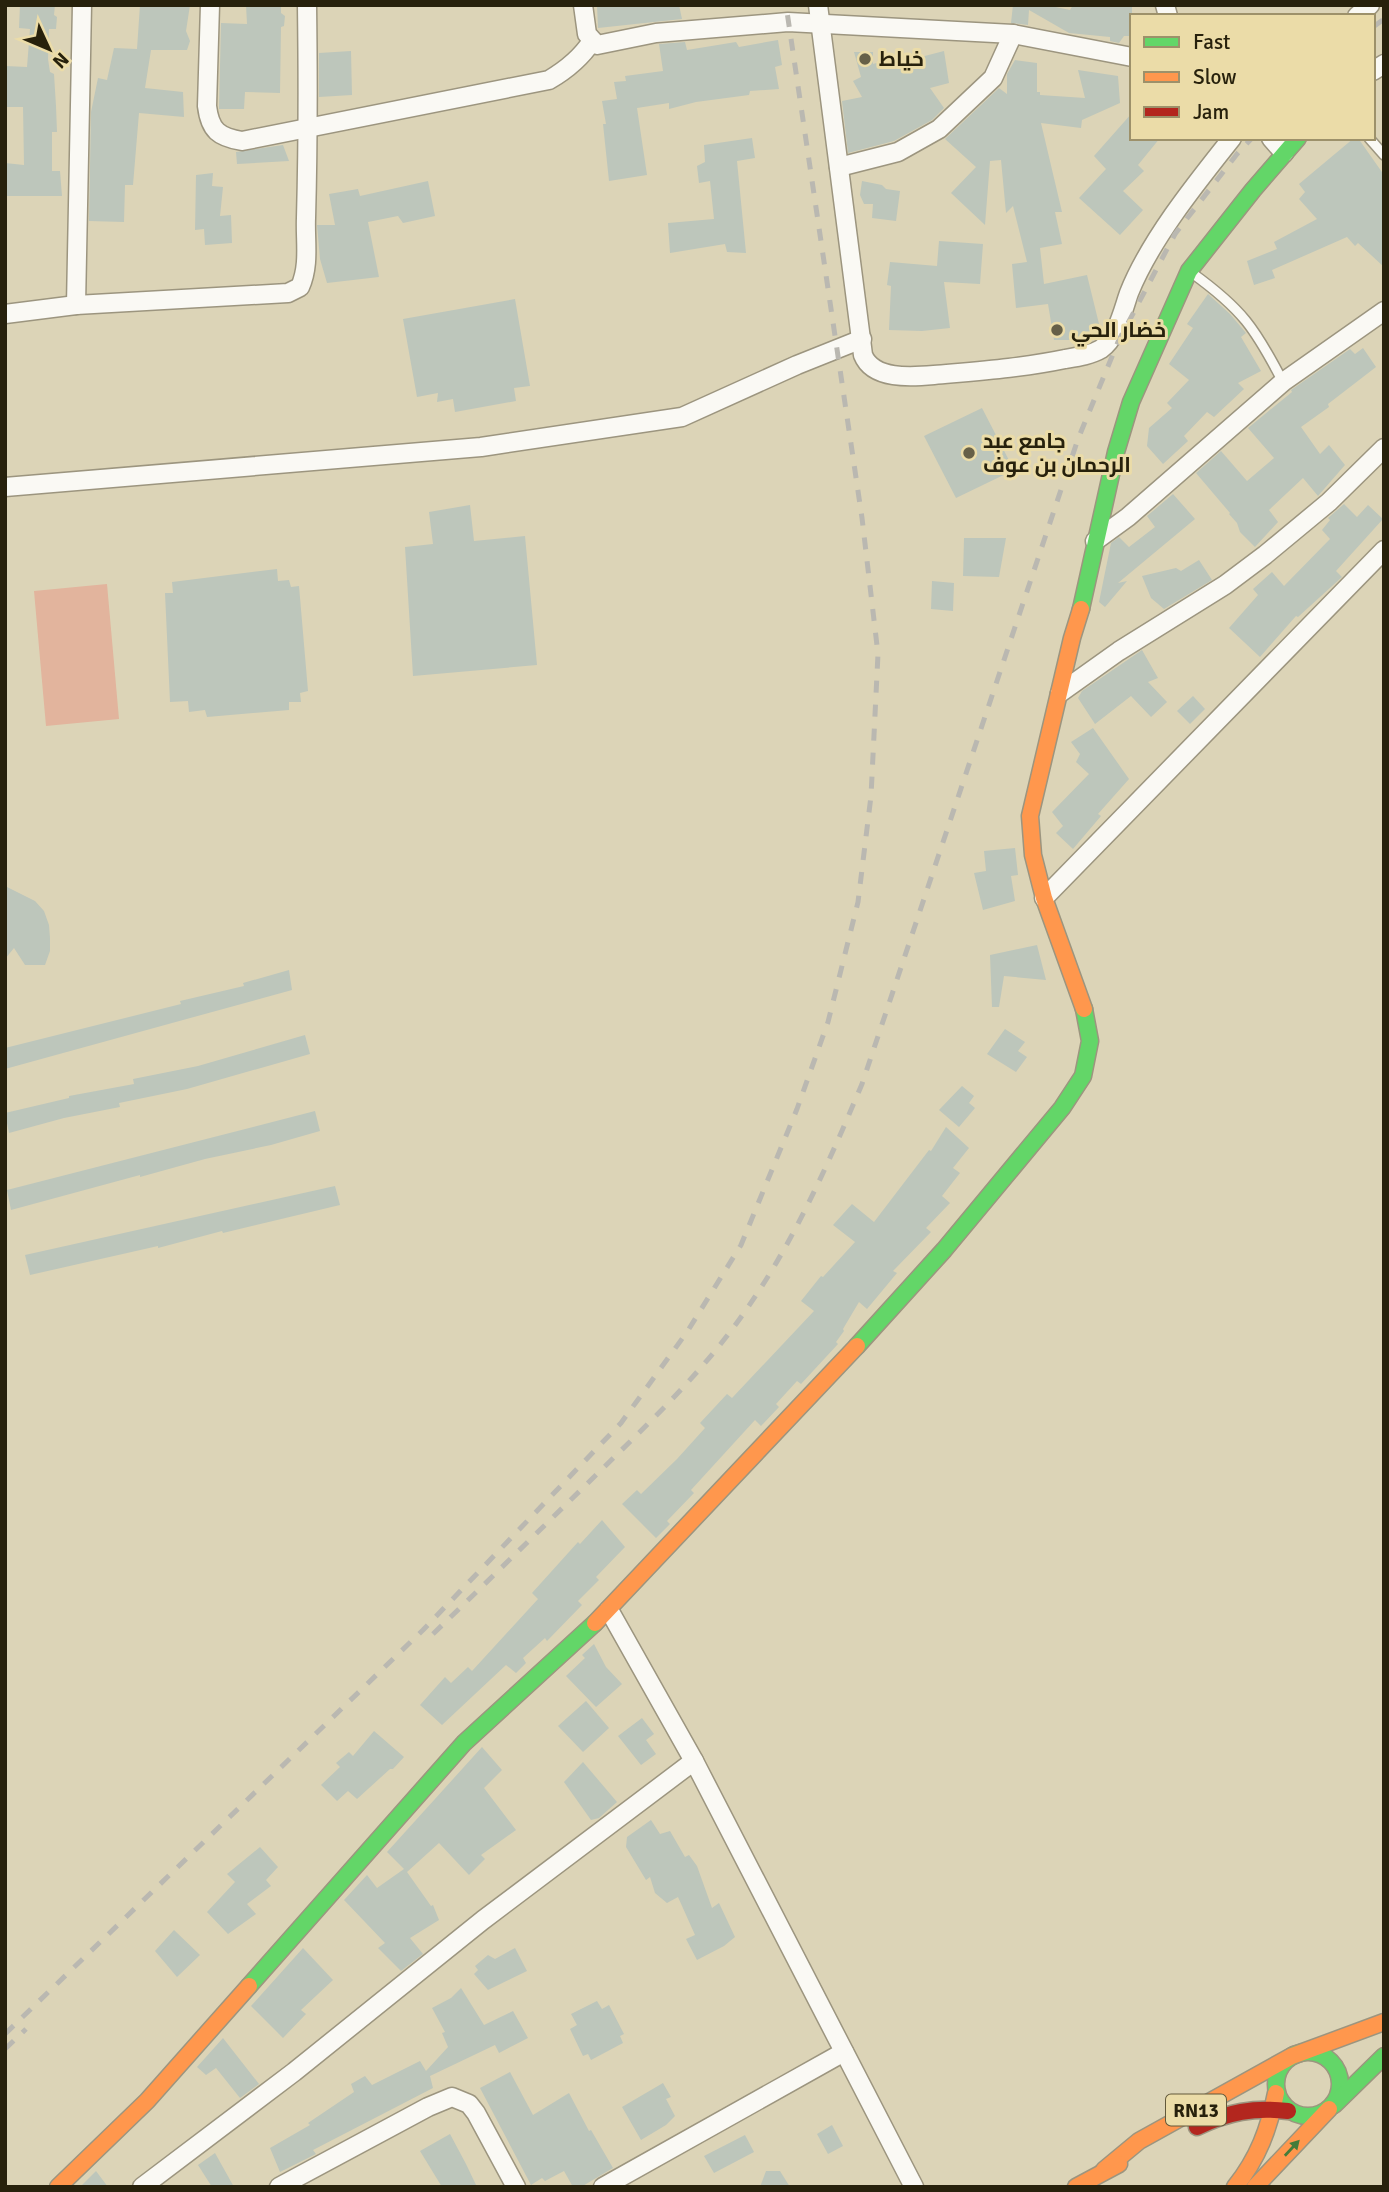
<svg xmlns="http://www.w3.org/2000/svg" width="1389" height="2192" viewBox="0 0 1389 2192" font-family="Signika,Cairo,sans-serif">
	<rect width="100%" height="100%" fill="#dcd4b7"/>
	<!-- green -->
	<polygon fill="#e2b49d" points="107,584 119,719 46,726 34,591"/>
	<!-- building -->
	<g fill="#bdc6bb">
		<polygon points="20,5 55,5 54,15 57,17 56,29 49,29 48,59 50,72 54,74 56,106 57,132 52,132 52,171 60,171 62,196 5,196 5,163 24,165 23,107 5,107 5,66 27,67 30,29 19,28"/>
		<polygon points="140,5 190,5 186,31 190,41 187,50 151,50 145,88 183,92 184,117 139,113 133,185 125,185 124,222 89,221 91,112 98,78 107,80 114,48 137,49"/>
		<polygon points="246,5 281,5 281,13 285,16 284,26 281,27 280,93 245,92 244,109 219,109 221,23 247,24"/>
		<polygon points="597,5 679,5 682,19 598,28"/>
		<polygon points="1013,5 1046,5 1070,10 1073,5 1132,5 1132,36 1124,36 1119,43 1110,41 1110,37 1069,33 1029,10 1028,25 1011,23"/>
		<polygon points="778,40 782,65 775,67 779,89 750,91 749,95 696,102 669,109 669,103 637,108 647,175 609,181 603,124 606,124 602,101 617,99 614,82 626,81 625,76 663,71 659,44 685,42 687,50 736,42 739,47"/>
		<polygon points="351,51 352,95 319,97 319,53"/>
		<polygon points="944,51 949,83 930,88 944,108 932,120 894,141 848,153 842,101 862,97 853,81 861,77 854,52 873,52 873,64 911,53 917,58"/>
		<polygon points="1015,60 1037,63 1037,92 1040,92 1040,95 1085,98 1078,70 1118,76 1120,103 1082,120 1081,128 1041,123 1062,212 1055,212 1062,244 1040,248 1044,284 1087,275 1100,328 1072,340 1054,340 1048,304 1016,308 1012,264 1027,262 1013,206 1006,213 1001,160 990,161 985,225 951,193 976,167 945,139 999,88 1007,94 1007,74"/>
		<polygon points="1132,113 1132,138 1160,138 1138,165 1144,171 1123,191 1143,210 1120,235 1079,198 1106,169 1094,156"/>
		<polygon points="752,138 755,158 737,161 746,253 727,252 725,244 670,253 668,223 714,219 710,181 699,183 697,166 705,162 704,145"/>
		<polygon points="1354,138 1358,138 1384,175 1384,267 1358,243 1355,246 1347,237 1272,270 1275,278 1254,285 1247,261 1277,249 1274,242 1317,219 1299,199 1305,192 1299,184"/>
		<polygon points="283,145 289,161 237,164 236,152"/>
		<polygon points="213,173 212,186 223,187 220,216 231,215 232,243 205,245 204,229 195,230 196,175"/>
		<polygon points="428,181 435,216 403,223 398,216 368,222 379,277 327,283 320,259 317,225 335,225 329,194 358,189 360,196"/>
		<polygon points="862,181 882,185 886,189 900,191 896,221 872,218 873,204 864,204 860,195"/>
		<polygon points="939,241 983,244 980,284 944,282 950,328 922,331 889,330 891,286 887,285 890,262 937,266"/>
		<polygon points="1208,294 1230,314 1246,333 1241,337 1261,371 1238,383 1244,389 1214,417 1207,412 1184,436 1188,441 1163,464 1147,446 1149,428 1172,408 1167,403 1189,380 1169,364 1193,328 1187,324"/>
		<polygon points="515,299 530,386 514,388 516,401 455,412 453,399 437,402 438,393 417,397 403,319"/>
		<polygon points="1363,348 1376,367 1328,404 1329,407 1301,427 1320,454 1329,445 1345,465 1318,496 1303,478 1269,510 1278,522 1255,547 1240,532 1237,523 1229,514 1230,513 1196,473 1221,451 1247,481 1274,458 1248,428 1292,392 1291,390 1350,349 1355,354"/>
		<polygon points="982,408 1014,470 956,498 924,436"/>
		<polygon points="1173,494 1195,519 1118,583 1127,581 1105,607 1099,602 1111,543 1119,537 1129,547 1155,527 1147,516"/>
		<polygon points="1344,504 1357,517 1368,505 1383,519 1336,571 1342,577 1298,617 1296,616 1260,657 1229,628 1258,595 1253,589 1272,572 1284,586 1330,539 1322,530 1330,520 1328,518"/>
		<polygon points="470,505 474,541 525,536 537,665 413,676 405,547 433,544 429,512"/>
		<polygon points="964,538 1006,538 999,577 963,576"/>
		<polygon points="1199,560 1212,580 1164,609 1151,598 1142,576 1176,568 1181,571"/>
		<polygon points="277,569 278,581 289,580 291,587 299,586 308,691 300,693 301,702 289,702 289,710 207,717 205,710 189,712 188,701 170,702 165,593 173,593 172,582"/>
		<polygon points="932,581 954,583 953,611 931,609"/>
		<polygon points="1142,650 1158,678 1148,682 1167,702 1151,717 1131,696 1095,724 1078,698 1082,691"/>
		<polygon points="1193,696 1205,709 1190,724 1177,711"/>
		<polygon points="1093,728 1129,779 1098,814 1101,816 1073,849 1056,833 1063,826 1052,812 1089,774 1076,762 1080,754 1071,742"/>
		<polygon points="1015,848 1018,875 1011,876 1015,901 983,910 974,873 986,871 984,851"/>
		<polygon points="5,886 35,901 44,911 49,925 50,938 50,951 45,965 25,965 14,948 5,959"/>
		<polygon points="1037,945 1046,980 1004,976 999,1007 992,1007 990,955"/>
		<polygon points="289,970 292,990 5,1069 5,1048 181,1004 180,1001 244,986 243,983"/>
		<polygon points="1005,1029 1025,1042 1018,1051 1027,1057 1016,1072 987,1054"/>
		<polygon points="305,1035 310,1054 187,1089 119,1103 120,1107 64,1118 9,1133 5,1113 69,1098 69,1096 134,1084 133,1079 198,1066"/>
		<polygon points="962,1086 974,1096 969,1103 975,1108 959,1127 939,1110"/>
		<polygon points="315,1111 320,1131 271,1145 205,1159 140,1177 140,1175 11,1210 7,1190"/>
		<polygon points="946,1127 969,1148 953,1168 960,1173 942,1196 950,1203 926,1228 931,1232 893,1271 897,1273 867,1309 859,1302 843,1329 844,1331 836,1342 838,1344 801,1384 797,1381 776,1404 779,1407 761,1426 755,1420 691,1490 694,1493 667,1521 670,1524 656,1538 622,1504 637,1490 641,1494 677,1459 705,1428 700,1423 727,1394 732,1398 814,1311 801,1301 821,1276 823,1277 855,1242 833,1225 852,1204 874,1222 929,1150 931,1151"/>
		<polygon points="335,1186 340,1205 223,1233 222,1231 158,1248 158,1246 30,1275 25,1255"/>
		<polygon points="602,1520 625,1547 596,1577 599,1580 578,1601 582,1605 547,1641 545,1638 523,1658 526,1663 516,1673 506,1665 442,1725 420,1705 445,1677 451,1683 468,1667 472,1671 538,1599 532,1593 578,1542 580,1544"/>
		<polygon points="594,1644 606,1667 622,1684 596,1707 566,1676 585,1658 582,1655"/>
		<polygon points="586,1701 609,1728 583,1752 558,1726"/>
		<polygon points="642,1718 654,1734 646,1740 656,1754 641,1765 618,1736"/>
		<polygon points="374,1731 404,1757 393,1769 390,1769 357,1799 348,1791 337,1801 321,1785 340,1767 336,1763 349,1752 353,1756"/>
		<polygon points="482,1747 502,1770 484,1788 516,1830 481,1855 485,1859 469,1875 439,1843 407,1872 431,1906 433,1905 439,1920 410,1938 423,1954 401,1971 378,1948 385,1943 344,1900 367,1875 377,1888 404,1869 387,1852"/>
		<polygon points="583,1762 617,1802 599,1818 591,1820 564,1782"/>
		<polygon points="651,1820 660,1834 670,1831 685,1857 689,1855 697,1866 712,1908 719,1903 735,1937 724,1946 697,1960 686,1939 695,1935 678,1897 667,1903 655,1893 650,1877 646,1880 626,1847 627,1837"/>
		<polygon points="260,1847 278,1867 266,1880 271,1886 247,1904 256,1914 228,1934 207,1912 235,1882 227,1874"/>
		<polygon points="174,1930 200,1955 177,1977 155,1951"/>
		<polygon points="303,1948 333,1980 301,2010 306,2014 283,2038 251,2006"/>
		<polygon points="515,1948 527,1971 488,1990 474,1974 478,1970 475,1966 488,1955 495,1959"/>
		<polygon points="461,1988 484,2025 513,2011 528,2038 499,2053 495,2045 430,2076 433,2088 313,2150 316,2154 280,2172 270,2148 310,2125 308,2123 354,2092 351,2084 365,2076 372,2085 420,2061 426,2071 448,2047 442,2033 445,2032 432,2008 451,1998"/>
		<polygon points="597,2001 602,2009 609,2005 624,2034 620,2036 623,2043 591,2060 588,2054 583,2056 570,2029 577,2025 571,2014"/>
		<polygon points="223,2038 259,2084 240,2098 216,2068 206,2075 197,2067"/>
		<polygon points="510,2072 533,2115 569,2093 589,2131 591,2130 613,2168 581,2187 573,2187 564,2171 545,2181 542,2178 531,2185 480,2088"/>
		<polygon points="663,2083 671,2097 666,2099 675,2116 666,2125 641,2140 622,2107"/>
		<polygon points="832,2125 843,2146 828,2154 817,2134"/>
		<polygon points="450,2134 466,2164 477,2187 442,2187 420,2151"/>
		<polygon points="745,2135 754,2152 714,2173 704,2156"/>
		<polygon points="215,2153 234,2187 212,2187 198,2165"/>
		<polygon points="96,2171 108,2187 80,2187"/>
		<polygon points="766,2171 780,2171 790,2187 760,2187"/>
	</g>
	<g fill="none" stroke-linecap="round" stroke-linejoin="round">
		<defs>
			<g id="lane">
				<polyline points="1369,138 1384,155"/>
				<path d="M1192 273C1242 309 1255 328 1283 382"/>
			</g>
			<g id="street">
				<path d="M210 5 207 106C210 131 219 137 242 141L549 80C566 70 581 58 592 41"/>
				<polyline points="583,5 587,34 597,45 656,33 788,22 1013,34 1132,57"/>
				<path d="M818 5 863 355C873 380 911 377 934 375 978 371 1022 368 1065 359 1077 357 1091 355 1101 349 1117 338 1123 310 1129 293 1150 240 1197 182 1232 138"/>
				<polyline points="1165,5 1168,16"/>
				<polyline points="1357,16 1370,5"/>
				<polyline points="1373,71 1384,64"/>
				<polyline points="1271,138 1284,153"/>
				<polyline points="839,167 898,152 939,129 993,78 1013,34"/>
				<polyline points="76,305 82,5"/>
				<path d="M5 314 76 305 288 293 300 287C310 265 305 241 306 218 308 147 308 76 307 5"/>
				<polyline points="5,487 481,447 682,417 797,365 862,339"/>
				<polyline points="1095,541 1128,517 1283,382 1384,311"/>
				<polyline points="1060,693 1119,651 1225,585 1265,555 1329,502 1384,448"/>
				<polyline points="1044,898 1384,550"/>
				<polyline points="609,1610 694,1761 914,2187"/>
				<polyline points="142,2187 294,2072 483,1920 694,1761"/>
				<polyline points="279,2187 428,2107 452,2097 469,2104 476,2113 516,2187"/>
				<polyline points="603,2187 844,2052"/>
			</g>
			<g id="fast">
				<polyline points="1081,609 1116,452 1131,402 1189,271 1253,190 1298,138"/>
				<polyline points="857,1346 944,1250 1062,1108 1083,1076 1090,1041 1084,1009"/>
				<polyline points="249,1986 464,1743 595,1623"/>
				<circle cx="1308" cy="2084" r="32"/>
				<polyline points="1334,2105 1384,2056"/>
			</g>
			<g id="slow">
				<polyline points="1081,609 1072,638 1030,816 1033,855 1044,898 1084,1009"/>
				<polyline points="595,1623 857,1346"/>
				<polyline points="1104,2170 1139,2141 1292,2056 1384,2022"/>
				<polyline points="58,2187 147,2101 249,1986"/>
				<polyline points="1076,2187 1119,2164"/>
				<path d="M1235 2187C1258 2158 1269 2129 1276 2093"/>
				<polyline points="1255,2187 1329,2109"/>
			</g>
			<path id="jam" d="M1197 2127C1228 2112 1254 2107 1288 2111"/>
		</defs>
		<!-- lane casing -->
		<use href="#lane" stroke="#9c957f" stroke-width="12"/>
		<!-- street casing -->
		<use href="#street" stroke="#9c957f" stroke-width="21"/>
		<!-- fast casing -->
		<use href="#fast" stroke="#9c957f" stroke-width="19"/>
		<!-- slow casing -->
		<use href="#slow" stroke="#9c957f" stroke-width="19"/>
		<!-- jam casing -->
		<use href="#jam" stroke="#9c957f" stroke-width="19"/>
		<!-- lane -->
		<use href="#lane" stroke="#faf9f4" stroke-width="9"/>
		<!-- street -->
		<use href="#street" stroke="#faf9f4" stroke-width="18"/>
		<!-- fast -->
		<use href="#fast" stroke="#63d668" stroke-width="16"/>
		<!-- slow -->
		<use href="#slow" stroke="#ff974d" stroke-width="16"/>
		<!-- jam -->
		<use href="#jam" stroke="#b3261e" stroke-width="16"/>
		<!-- rail -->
		<g stroke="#bab8b1" stroke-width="5" stroke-dasharray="12 12" stroke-linecap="butt">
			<polyline points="1373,27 1384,19"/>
			<path d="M433 1634C488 1581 542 1528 596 1475 649 1423 704 1371 746 1310 795 1240 829 1162 862 1084L1078 439 1118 342 1175 234 1237 154 1252 138"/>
			<polyline points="5,2034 423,1630 621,1423 687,1332 741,1245 797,1109 828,1022 858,902 871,796 878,654 862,518 786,5"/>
			<polyline points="5,2049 26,2029"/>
		</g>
	</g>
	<!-- one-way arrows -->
	<defs><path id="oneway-solid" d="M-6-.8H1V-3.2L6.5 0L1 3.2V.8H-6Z" transform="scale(1.75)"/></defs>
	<use fill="#457c3a" href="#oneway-solid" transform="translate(1292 2148) rotate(-47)"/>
	<!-- markers -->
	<g fill="#666048" stroke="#ebdca8" stroke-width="2.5">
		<circle cx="865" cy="59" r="7"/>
		<circle cx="1057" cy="330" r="7"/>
		<circle cx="969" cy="453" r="7"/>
	</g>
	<g text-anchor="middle" stroke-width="6" stroke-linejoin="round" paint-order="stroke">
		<!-- shield labels -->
		<rect fill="#ebdca8" stroke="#62593b" stroke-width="2" x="1166" y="2094.5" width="60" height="31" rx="5"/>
		<g font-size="19" font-weight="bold" fill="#27210c">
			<text x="1196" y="2117">RN13</text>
		</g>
		<!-- poi labels -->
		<g font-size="21" font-weight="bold" fill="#27210c" stroke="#ebdca8" text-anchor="start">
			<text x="879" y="66">خياط</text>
			<text x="1071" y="337">خضار الحي</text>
			<text x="983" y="448">جامع عبد<tspan x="983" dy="24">الرحمان بن عوف</tspan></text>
		</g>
	</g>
	<!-- border -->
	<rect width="1389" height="2192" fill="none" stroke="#27210c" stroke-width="14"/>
	<!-- legend -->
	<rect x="1130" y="14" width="245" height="126" fill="#ebdca8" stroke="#9d916a" stroke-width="2"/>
	<rect x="1144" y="37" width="35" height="10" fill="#63d668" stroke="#9d916a" stroke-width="2"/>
	<text x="1193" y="49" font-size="21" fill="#27210c">Fast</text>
	<rect x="1144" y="72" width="35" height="10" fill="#ff974d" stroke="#9d916a" stroke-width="2"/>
	<text x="1193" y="84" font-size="21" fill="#27210c">Slow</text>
	<rect x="1144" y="107" width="35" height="10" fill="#b3261e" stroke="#9d916a" stroke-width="2"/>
	<text x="1193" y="119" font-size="21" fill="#27210c">Jam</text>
	<!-- north arrow -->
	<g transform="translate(49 49) rotate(134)" stroke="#ebdca8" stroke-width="5" paint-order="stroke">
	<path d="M0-5L12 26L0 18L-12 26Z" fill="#27210c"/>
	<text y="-10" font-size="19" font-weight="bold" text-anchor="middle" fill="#27210c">N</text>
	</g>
</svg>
